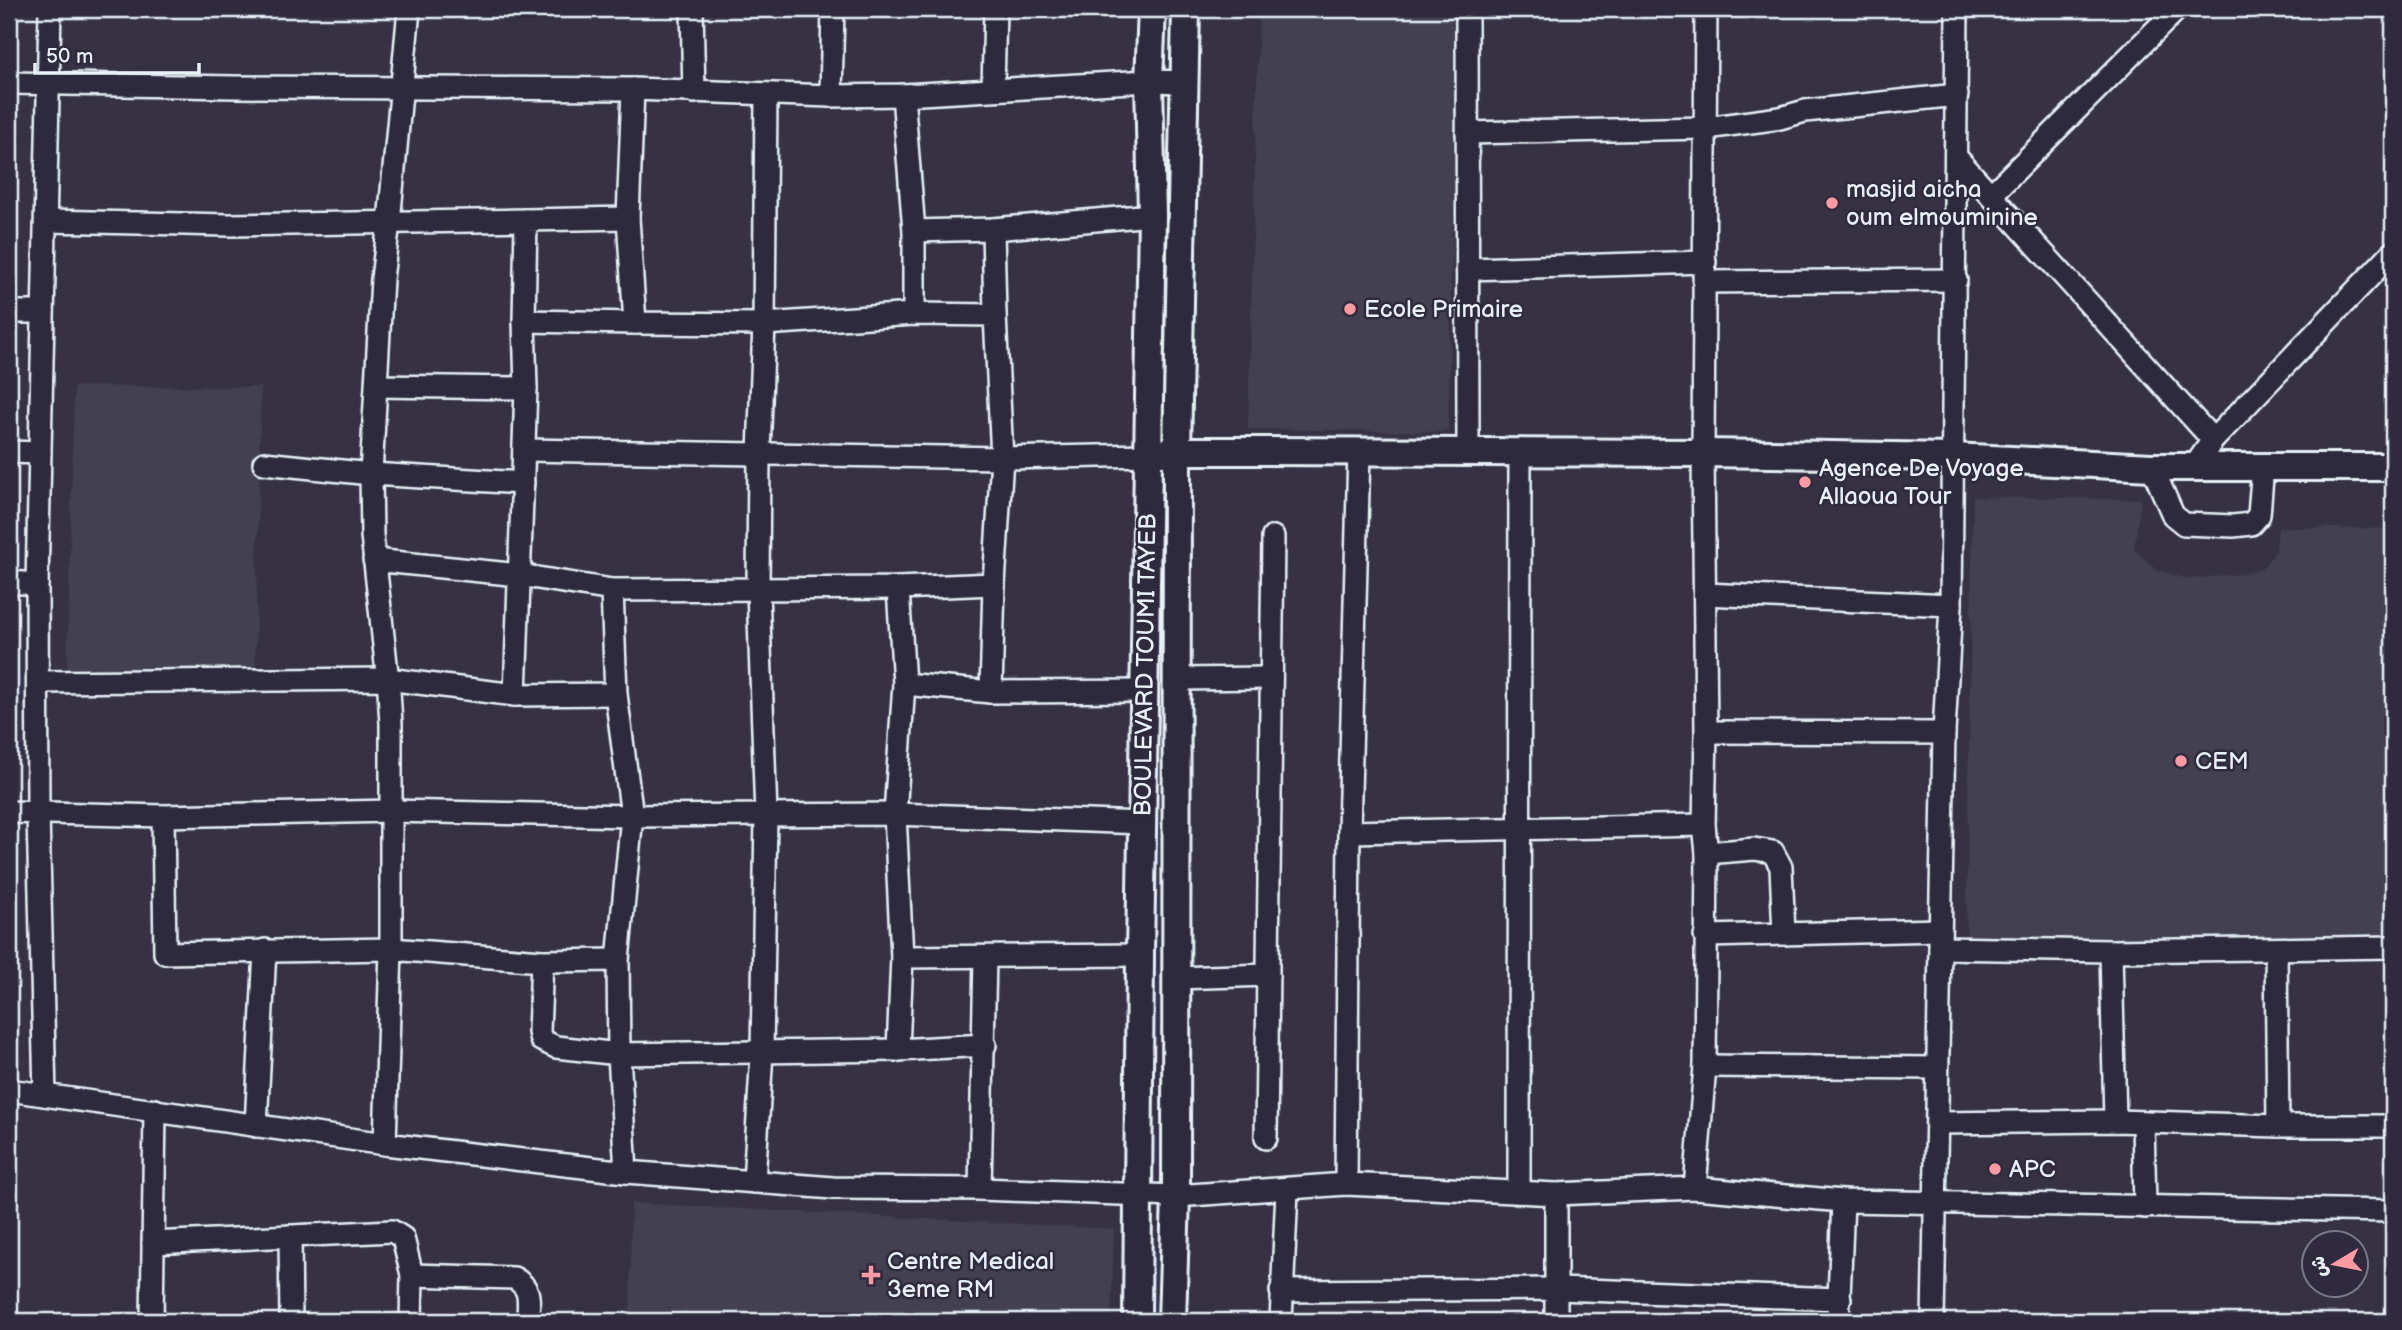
<svg xmlns="http://www.w3.org/2000/svg" width="2402" height="1330" viewBox="0 0 2402 1330" font-family="'Balsamiq Sans','Playpen Sans Arabic',sans-serif">
	<rect width="100%" height="100%" fill="#363244"/>
	<filter id="ink" filterUnits="userSpaceOnUse"><feTurbulence type="fractalNoise" baseFrequency=".0143" numOctaves="2"/><feDisplacementMap in="SourceGraphic" scale="14" xChannelSelector="R" yChannelSelector="G"/><feConvolveMatrix kernelMatrix="1 2 1 2 8 2 1 2 1" color-interpolation-filters="sRGB"/></filter>
	<g filter="url(#ink)">
		<!-- built -->
		<g fill="#433f51">
			<polygon points="1259,9 1458,9 1448,432 1248,429"/>
			<polygon points="74,386 261,387 255,670 67,671"/>
			<polygon points="1973,497 2141,499 2134,550 2157,570 2188,579 2241,574 2261,569 2276,551 2278,527 2393,529 2393,942 1966,946"/>
			<polygon points="631,1203 1114,1229 1111,1321 630,1321"/>
		</g>
		<g fill="none" stroke-linecap="round" stroke-linejoin="round">
			<defs>
				<g id="minor">
					<polyline points="692,9 694,92"/>
					<polyline points="1467,9 1468,452"/>
					<polyline points="9,83 234,87 633,89 831,96 903,95 1149,81 1185,82"/>
					<polyline points="633,89 628,218 635,323 764,324 914,314 995,315 1002,458 994,584 898,588 612,590 616,694 632,816 618,960 619,1054 898,1050 902,957"/>
					<polyline points="993,89 995,9"/>
					<polyline points="903,95 914,231 914,314"/>
					<polyline points="831,96 833,9"/>
					<polyline points="1467,133 1706,128 1780,118 1805,111 1957,95"/>
					<polyline points="1957,158 2213,440"/>
					<polyline points="1991,195 2177,9"/>
					<polyline points="628,218 526,220 524,321 635,323"/>
					<polyline points="46,221 229,225 526,220"/>
					<polyline points="993,229 995,315"/>
					<polyline points="914,231 993,229 1152,215"/>
					<polyline points="1468,269 1705,262"/>
					<polyline points="1705,282 1956,280"/>
					<polyline points="9,312 43,312"/>
					<polyline points="377,386 526,388"/>
					<polyline points="524,450 1002,458 1148,455"/>
					<polyline points="9,452 40,453"/>
					<polyline points="264,463 371,474 523,483"/>
					<polyline points="2152,467 2173,515 2184,524 2233,526 2251,524 2259,515 2263,465"/>
					<polyline points="2194,467 2213,440 2393,252"/>
					<polyline points="374,560 519,575 612,590"/>
					<polyline points="9,582 37,584"/>
					<polyline points="994,584 991,692 1145,691"/>
					<polyline points="898,588 904,684"/>
					<polyline points="1705,594 1951,605"/>
					<polyline points="1177,679 1271,678"/>
					<polyline points="38,682 387,679 515,695 616,694"/>
					<polyline points="991,692 904,684 895,814 902,957 1140,955"/>
					<polyline points="515,695 526,388 524,321"/>
					<polyline points="1706,732 1944,733"/>
					<polyline points="9,812 163,816 391,811 632,816 895,814 1143,823"/>
					<polyline points="163,816 165,953 391,949 542,961 618,960"/>
					<polyline points="1349,832 1704,825"/>
					<polyline points="1707,853 1754,849 1773,852 1781,867 1784,934"/>
					<polyline points="1705,936 1940,930"/>
					<polyline points="1940,948 2111,951 2393,947"/>
					<polyline points="2276,950 2278,1126"/>
					<polyline points="2111,951 2115,1121"/>
					<polyline points="542,961 539,1032 541,1040 556,1047 619,1054 626,1172"/>
					<polyline points="1176,978 1268,975"/>
					<polyline points="898,1050 985,1045"/>
					<polyline points="1705,1066 1936,1068"/>
					<polyline points="9,1090 385,1144 626,1172 833,1188 980,1189 1176,1196 1346,1184 1556,1194 1695,1188 1843,1201 2393,1211"/>
					<polyline points="45,1095 38,814 37,584 50,9"/>
					<polyline points="2143,1122 2145,1207"/>
					<polyline points="1938,1123 2115,1121 2278,1126 2393,1126"/>
					<polyline points="256,1126 265,950"/>
					<polyline points="1266,1138 1273,537"/>
					<polyline points="385,1144 391,949 391,724 389,691 372,535 371,474 382,279 389,222 409,9"/>
					<polyline points="754,1182 762,1052 766,816 758,589 759,453 764,324 766,95"/>
					<polyline points="1346,1184 1349,832 1359,451"/>
					<polyline points="1695,1188 1705,1066 1707,853 1704,825 1706,732 1703,453 1706,9"/>
					<polyline points="980,1189 985,957"/>
					<polyline points="1519,1192 1520,451"/>
					<polyline points="1556,1194 1556,1321"/>
					<polyline points="290,1236 291,1321"/>
					<polyline points="153,1243 392,1231 403,1238 412,1275 411,1321"/>
					<path d="M412 1275 514 1278C533 1289 528 1301 528 1321"/>
					<polyline points="1281,1291 1557,1289 1840,1299"/>
					<polyline points="152,1321 155,1110"/>
					<polyline points="1281,1321 1287,1190"/>
					<polyline points="1838,1321 1843,1201"/>
					<polyline points="1933,1321 1944,733 1951,605 1957,9"/>
				</g>
				<g id="major">
					<polyline points="1160,453 1177,451 1261,451 1703,453 1952,457 2152,467 2393,467"/>
					<polyline points="1137,1321 1140,955 1152,215 1149,81 1152,9"/>
					<polyline points="1172,1321 1176,1196 1177,451 1186,9"/>
				</g>
			</defs>
			<!-- minor casing -->
			<use href="#minor" stroke="#e8f1f8" stroke-width="26"/>
			<!-- major casing -->
			<use href="#major" stroke="#e8f1f8" stroke-width="32"/>
			<!-- minor -->
			<use href="#minor" stroke="#2f2a3d" stroke-width="21"/>
			<!-- major -->
			<use href="#major" stroke="#2f2a3d" stroke-width="26"/>
		</g>
	</g>
	<!-- markers -->
	<g fill="#ff9aa2" stroke="#2f2a3d" stroke-width="2.5">
		<circle cx="1832" cy="203" r="7"/>
		<circle cx="1350" cy="309" r="7"/>
		<circle cx="1805" cy="482" r="7"/>
		<circle cx="2181" cy="761" r="7"/>
		<circle cx="1995" cy="1169" r="7"/>
		<path d="M867.5 1264.5h7v7h7v7h-7v7h-7v-7h-7v-7h7z"/>
	</g>
	<g text-anchor="middle" stroke-width="5" stroke-linejoin="round" paint-order="stroke">
		<!-- poi labels -->
		<g font-size="24" fill="#e8f1f8" stroke="#2f2a3d" text-anchor="start">
			<text x="1846" y="197">masjid aicha<tspan x="1846" dy="28">oum elmouminine</tspan></text>
			<text x="1364" y="317">Ecole Primaire</text>
			<text x="1819" y="476">Agence De Voyage<tspan x="1819" dy="28">Allaoua Tour</tspan></text>
			<text x="2195" y="769">CEM</text>
			<text x="2009" y="1177">APC</text>
			<text x="887" y="1269">Centre Medical<tspan x="887" dy="28">3eme RM</tspan></text>
		</g>
		<!-- street labels -->
		<g font-size="24" fill="#e8f1f8" stroke="#2f2a3d">
			<text transform="translate(1145 665) rotate(-89)" y="8">BOULEVARD TOUMI TAYEB</text>
		</g>
	</g>
	<!-- margin -->
	<rect width="2402" height="1330" fill="none" stroke="#2f2a3d" stroke-width="35"/>
	<rect x="18" y="18" width="2367" height="1295" fill="none" stroke="#e8f1f8" stroke-width="2.5" filter="url(#ink)"/>
	<!-- north arrow -->
	<g transform="translate(2335 1264) rotate(260)"><circle r="33" fill="#2f2a3d" stroke="#797a88" stroke-width="2"/>
	<path d="M0-5L12 26L0 18L-12 26Z" fill="#ff9aa2"/>
	<text y="-10" font-size="19" font-weight="bold" text-anchor="middle" fill="#e8f1f8">ش</text>
	</g>
	<!-- scale -->
	<path d="M35 63v10h164v-10" fill="none" stroke="#e8f1f8" stroke-width="3.5"/>
	<text x="46" y="63" font-size="21" fill="#e8f1f8" stroke="#2f2a3d" stroke-width="5" paint-order="stroke">50 m</text>
</svg>
